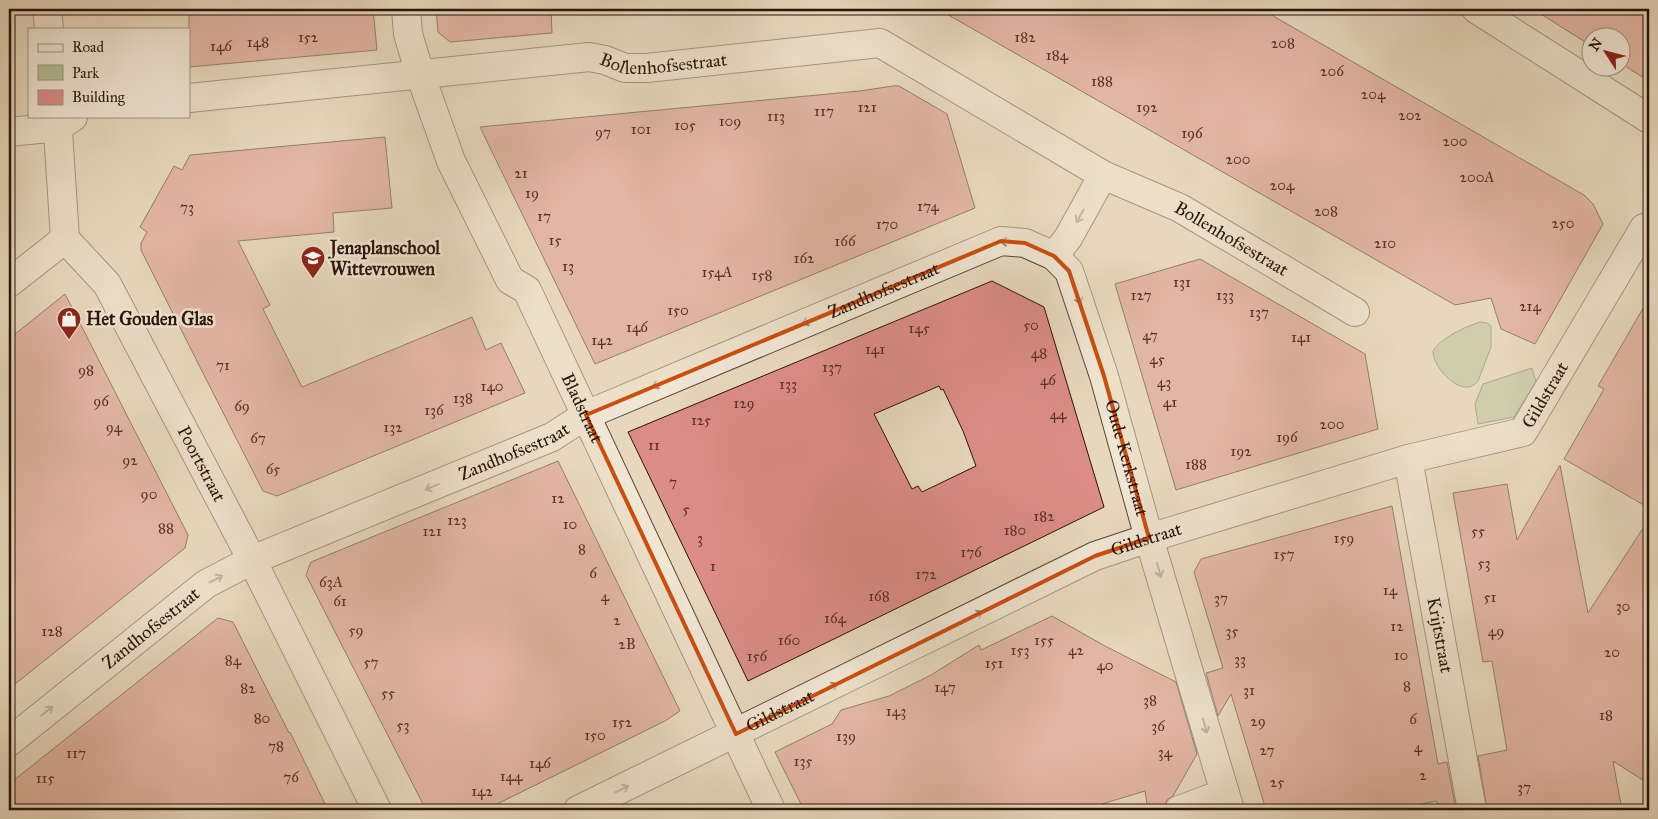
<svg xmlns="http://www.w3.org/2000/svg" width="1658" height="819" viewBox="0 0 1658 819" font-family="'IM FELL Great Primer',serif">
	<rect width="100%" height="100%" fill="#e7d8bd"/>
	<filter id="stains"><feTurbulence type="fractalNoise" baseFrequency=".004" numOctaves="4"/><feColorMatrix values="0 0 0 0 .2 0 0 0 0 .09 0 0 0 0 .02 0 0 0 .5 -.17"/></filter>
	<radialGradient id="worn" r=".72"><stop offset=".6" stop-color="#630" stop-opacity="0"/><stop offset="1" stop-color="#630" stop-opacity=".3"/></radialGradient>
	<!-- green -->
	<g fill="#b2bf94" stroke="#6e694e">
		<path d="M1480 322 1487 323 1491 326V347L1478 381C1463 401 1432 367 1433 351 1440 338 1467 326 1480 322Z"/>
		<polygon points="1532,368 1536,382 1514,417 1478,424 1475,404 1483,384"/>
	</g>
	<!-- building -->
	<g fill="#db8c86" stroke="#2b1309" fill-rule="evenodd">
		<polygon points="189,9 373,9 377,50 189,67"/>
		<polygon points="436,9 551,9 552,33 450,42 438,32"/>
		<polygon points="938,9 1261,9 1584,195 1593,204 1603,224 1535,344 1501,329 1491,298 1455,305"/>
		<polygon points="1533,9 1649,9 1649,81 1620,63 1620,38 1590,38 1590,45"/>
		<polygon points="893,86 899,86 947,114 975,208 595,364 480,127 860,91"/>
		<polygon points="385,137 392,208 333,213 334,232 238,241 270,305 263,309 302,387 472,317 486,350 501,343 525,393 277,496 263,491 206,379 141,250 141,243 147,232 140,227 174,166 182,170 190,155"/>
		<polygon points="1200,259 1365,354 1378,429 1176,490 1115,284"/>
		<path d="M992 281 1044 307 1104 507 748 681 628 432ZM939 386 941 390 943 389 963 431 976 466 922 492 918 486 912 489 874 414Z"/>
		<polygon points="65,294 188,535 185,548 9,689 9,339"/>
		<polygon points="1649,298 1649,508 1564,459 1604,389 1598,386"/>
		<polygon points="558,461 680,711 665,721 485,810 426,810 306,575 311,562"/>
		<polygon points="1560,465 1588,613 1649,519 1649,784 1613,761 1622,810 1487,810 1478,756 1507,750 1492,661 1483,662 1453,493 1507,484 1517,540"/>
		<polygon points="1392,506 1438,764 1447,762 1456,810 1438,810 1437,801 1389,810 1266,810 1231,694 1218,716 1206,673 1223,668 1194,572 1201,559"/>
		<polygon points="1052,616 1105,646 1176,682 1197,754 1173,796 1167,800 1164,810 1148,810 1145,791 1082,810 804,810 775,752 832,724 841,710 889,696 931,675 979,645 981,650"/>
		<polygon points="218,618 233,622 289,733 290,732 328,810 9,810 9,784"/>
	</g>
	<g fill="none" stroke-linecap="round" stroke-linejoin="round">
		<defs>
			<g id="minor">
				<polyline points="47,9 49,29"/>
				<path id="s1" d="M406 9 408 34 420 74 451 161 510 280 527 290 771 810"/>
				<polyline points="1476,9 1649,119"/>
				<path id="s2" d="M189 98 589 57 605 60 625 68H647L880 43 1103 175 1180 208 1355 312"/>
				<path id="s3" d="M57 116 65 239 107 284 252 560 377 810"/>
				<polyline points="9,132 58,127 73,117"/>
				<polyline points="1054,256 1068,238 1103,175"/>
				<polyline points="9,283 65,239"/>
				<path id="s4" d="M1408 459 1472 810"/>
				<path id="s5" d="M9 742 206 584 252 560 552 437 586 415 1001 241 1025 243 1054 256 1069 271 1104 376 1149 538 1230 810"/>
				<path id="s6" d="M578 810 1095 556 1149 538 1408 459 1523 432 1644 228"/>
				<polyline points="1179,810 1225,793"/>
			</g>
		</defs>
		<!-- minor casing -->
		<use href="#minor" stroke="#5a4436" stroke-width="30"/>
		<!-- minor -->
		<use href="#minor" stroke="#efe6d4" stroke-width="28"/>
	</g>
	<!-- one-way arrows -->
	<defs><path id="oneway-shaft" d="M-6 0H5M1.5-3L5.5 0L1.5 3" fill="none" stroke-width="1.6" stroke-linecap="round" stroke-linejoin="round" transform="scale(1.25)"/></defs>
	<g stroke="#978779">
		<use href="#oneway-shaft" transform="translate(1080 216) rotate(119)"/>
		<use href="#oneway-shaft" transform="translate(1008 242) rotate(-177)"/>
		<use href="#oneway-shaft" transform="translate(1078 297) rotate(71)"/>
		<use href="#oneway-shaft" transform="translate(809 321) rotate(157)"/>
		<use href="#oneway-shaft" transform="translate(659 384) rotate(157)"/>
		<use href="#oneway-shaft" transform="translate(432 487) rotate(158)"/>
		<use href="#oneway-shaft" transform="translate(1159 570) rotate(74)"/>
		<use href="#oneway-shaft" transform="translate(216 579) rotate(-28)"/>
		<use href="#oneway-shaft" transform="translate(976 615) rotate(-26)"/>
		<use href="#oneway-shaft" transform="translate(831 687) rotate(-26)"/>
		<use href="#oneway-shaft" transform="translate(47 711) rotate(-39)"/>
		<use href="#oneway-shaft" transform="translate(1205 726) rotate(74)"/>
		<use href="#oneway-shaft" transform="translate(622 789) rotate(-26)"/>
	</g>
	<!-- marked area -->
	<path d="M0 0H1658V819H0ZM1001 241 1025 243 1054 256 1069 271 1104 376 1149 538 1095 556 736 734 586 415Z" fill="#e7d8bd" fill-opacity=".55" fill-rule="evenodd"/>
	<path fill="none" stroke="#cc4e0c" stroke-width="4" stroke-linejoin="round" d="M1001 241 1025 243 1054 256 1069 271 1104 376 1149 538 1095 556 736 734 586 415Z"/>
	<!-- icons -->
	<defs>
		<symbol id="school-pin" viewBox="-11 -11 22 30"><path d="M0 17L-7.5 6A9.5 9.5 0 1 1 7.5 6Z" fill="#8f2418" stroke="#efe6d4"/><path d="M0-5L7-2L0 1L-7-2ZM-4 1L0 2.5L4 1V4Q0 6-4 4Z" fill="#fff"/></symbol>
		<symbol id="shop-pin" viewBox="-11 -11 22 30"><path d="M0 17L-7.5 6A9.5 9.5 0 1 1 7.5 6Z" fill="#8f2418" stroke="#efe6d4"/><path d="M-5-2.5h2.3a2.7 3.5 0 0 1 5.4 0H5L5.5 6h-11ZM-1.5-2.5h3a1.5 2.3 0 0 0-3 0Z" fill="#fff"/></symbol>
	</defs>
	<g fill-rule="evenodd">
		<use href="#school-pin" x="299" y="244" width="28" height="38"/>
		<use href="#shop-pin" x="55" y="305" width="28" height="38"/>
	</g>
	<g text-anchor="middle" stroke-width="5" stroke-linejoin="round" paint-order="stroke">
		<!-- number labels -->
		<g font-size="15" fill="#573128">
			<text x="308" y="42">152</text>
			<text x="1025" y="42">182</text>
			<text x="258" y="47">148</text>
			<text x="1283" y="48">208</text>
			<text x="221" y="51">146</text>
			<text x="1057" y="60">184</text>
			<text x="1332" y="76">206</text>
			<text x="1102" y="86">188</text>
			<text x="1373" y="99">204</text>
			<text x="867" y="112">121</text>
			<text x="1147" y="112">192</text>
			<text x="824" y="116">117</text>
			<text x="1410" y="120">202</text>
			<text x="776" y="121">113</text>
			<text x="730" y="126">109</text>
			<text x="685" y="130">105</text>
			<text x="641" y="134">101</text>
			<text x="603" y="137">97</text>
			<text x="1192" y="138">196</text>
			<text x="1455" y="146">200</text>
			<text x="1238" y="164">200</text>
			<text x="521" y="178">21</text>
			<text x="1477" y="182">200A</text>
			<text x="1282" y="190">204</text>
			<text x="532" y="198">19</text>
			<text x="928" y="211">174</text>
			<text x="187" y="212">73</text>
			<text x="1326" y="216">208</text>
			<text x="544" y="221">17</text>
			<text x="1563" y="228">250</text>
			<text x="887" y="229">170</text>
			<text x="555" y="245">15</text>
			<text x="845" y="246">166</text>
			<text x="1385" y="248">210</text>
			<text x="804" y="263">162</text>
			<text x="568" y="271">13</text>
			<text x="717" y="277">154A</text>
			<text x="762" y="280">158</text>
			<text x="1182" y="287">131</text>
			<text x="1141" y="300">127</text>
			<text x="1225" y="300">133</text>
			<text x="1530" y="311">214</text>
			<text x="678" y="315">150</text>
			<text x="1259" y="317">137</text>
			<text x="1031" y="330">50</text>
			<text x="637" y="332">146</text>
			<text x="919" y="333">145</text>
			<text x="1150" y="340">47</text>
			<text x="1301" y="342">141</text>
			<text x="602" y="345">142</text>
			<text x="875" y="354">141</text>
			<text x="1039" y="358">48</text>
			<text x="1157" y="364">45</text>
			<text x="223" y="370">71</text>
			<text x="832" y="372">137</text>
			<text x="86" y="375">98</text>
			<text x="1048" y="385">46</text>
			<text x="1164" y="387">43</text>
			<text x="788" y="389">133</text>
			<text x="492" y="391">140</text>
			<text x="463" y="403">138</text>
			<text x="101" y="406">96</text>
			<text x="1170" y="407">41</text>
			<text x="744" y="408">129</text>
			<text x="242" y="411">69</text>
			<text x="434" y="415">136</text>
			<text x="1058" y="419">44</text>
			<text x="701" y="425">125</text>
			<text x="1332" y="429">200</text>
			<text x="114" y="432">94</text>
			<text x="393" y="432">132</text>
			<text x="1287" y="442">196</text>
			<text x="258" y="443">67</text>
			<text x="654" y="450">11</text>
			<text x="1241" y="456">192</text>
			<text x="130" y="465">92</text>
			<text x="1196" y="469">188</text>
			<text x="273" y="474">65</text>
			<text x="673" y="487">7</text>
			<text x="149" y="499">90</text>
			<text x="558" y="503">12</text>
			<text x="686" y="514">5</text>
			<text x="1044" y="521">182</text>
			<text x="457" y="525">123</text>
			<text x="570" y="529">10</text>
			<text x="166" y="533">88</text>
			<text x="1015" y="535">180</text>
			<text x="432" y="536">121</text>
			<text x="1478" y="536">55</text>
			<text x="700" y="543">3</text>
			<text x="1344" y="543">159</text>
			<text x="582" y="554">8</text>
			<text x="971" y="557">176</text>
			<text x="1284" y="559">157</text>
			<text x="1484" y="568">53</text>
			<text x="713" y="571">1</text>
			<text x="593" y="578">6</text>
			<text x="926" y="579">172</text>
			<text x="331" y="587">63A</text>
			<text x="1390" y="595">14</text>
			<text x="605" y="601">4</text>
			<text x="879" y="601">168</text>
			<text x="1490" y="602">51</text>
			<text x="1221" y="603">37</text>
			<text x="340" y="606">61</text>
			<text x="1623" y="611">30</text>
			<text x="835" y="623">164</text>
			<text x="617" y="625">2</text>
			<text x="1397" y="631">12</text>
			<text x="356" y="635">59</text>
			<text x="52" y="636">128</text>
			<text x="1232" y="636">35</text>
			<text x="1496" y="636">49</text>
			<text x="789" y="645">160</text>
			<text x="1044" y="645">155</text>
			<text x="627" y="649">2B</text>
			<text x="1020" y="655">153</text>
			<text x="1076" y="655">42</text>
			<text x="1612" y="657">20</text>
			<text x="1401" y="660">10</text>
			<text x="757" y="661">156</text>
			<text x="1240" y="664">33</text>
			<text x="233" y="665">84</text>
			<text x="371" y="667">57</text>
			<text x="994" y="668">151</text>
			<text x="1105" y="670">40</text>
			<text x="1407" y="691">8</text>
			<text x="945" y="692">147</text>
			<text x="248" y="693">82</text>
			<text x="1249" y="695">31</text>
			<text x="388" y="698">55</text>
			<text x="1150" y="705">38</text>
			<text x="896" y="716">143</text>
			<text x="1606" y="720">18</text>
			<text x="262" y="723">80</text>
			<text x="1413" y="724">6</text>
			<text x="1258" y="726">29</text>
			<text x="622" y="727">152</text>
			<text x="403" y="730">53</text>
			<text x="1158" y="731">36</text>
			<text x="595" y="740">150</text>
			<text x="846" y="741">139</text>
			<text x="276" y="751">78</text>
			<text x="1418" y="752">4</text>
			<text x="1267" y="755">27</text>
			<text x="1165" y="757">34</text>
			<text x="76" y="758">117</text>
			<text x="803" y="766">135</text>
			<text x="540" y="768">146</text>
			<text x="1423" y="780">2</text>
			<text x="511" y="781">144</text>
			<text x="291" y="782">76</text>
			<text x="45" y="783">115</text>
			<text x="1277" y="787">25</text>
			<text x="1524" y="792">37</text>
			<text x="482" y="796">142</text>
		</g>
		<!-- street labels -->
		<g font-size="18" fill="#2b1309" stroke="#efe6d4">
			<text dy="6" stroke="none"><textPath href="#s2" startOffset="478">Bollenhofsestraat</textPath></text>
			<text dy="6" stroke="none"><textPath href="#s2" startOffset="1099">Bollenhofsestraat</textPath></text>
			<text dy="6" stroke="none"><textPath href="#s5" startOffset="992">Zandhofsestraat</textPath></text>
			<text dy="6" stroke="none"><textPath href="#s6" startOffset="1065">Gildstraat</textPath></text>
			<text dy="6" stroke="none"><textPath href="#s1" startOffset="442">Bladstraat</textPath></text>
			<text dy="6" stroke="none"><textPath href="#s5" startOffset="588">Zandhofsestraat</textPath></text>
			<text dy="6" stroke="none"><textPath href="#s5" startOffset="1392">Oude Kerkstraat</textPath></text>
			<text dy="6" stroke="none"><textPath href="#s3" startOffset="388">Poortstraat</textPath></text>
			<text dy="6" stroke="none"><textPath href="#s6" startOffset="630">Gildstraat</textPath></text>
			<text dy="6" stroke="none"><textPath href="#s5" startOffset="182">Zandhofsestraat</textPath></text>
			<text dy="6" stroke="none"><textPath href="#s4" startOffset="179">Krijtstraat</textPath></text>
			<text dy="6" stroke="none"><textPath href="#s6" startOffset="225">Gildstraat</textPath></text>
		</g>
		<!-- poi labels -->
		<g font-size="18" font-weight="bold" fill="#2b1309" stroke="#efe6d4" text-anchor="start">
			<text x="330" y="254">Jenaplanschool<tspan x="330" dy="21">Wittevrouwen</tspan></text>
			<text x="86" y="325">Het Gouden Glas</text>
		</g>
	</g>
	<!-- margin -->
	<rect width="1658" height="819" fill="none" stroke="#e7d8bd" stroke-width="30"/>
	<rect x="10" y="10" width="1638" height="799" fill="none" stroke="#2b1309" stroke-width="2.5"/>
	<rect x="15" y="15" width="1628" height="789" fill="none" stroke="#2b1309"/>
	<!-- legend -->
	<rect x="28" y="28" width="162" height="90" fill="#efe6d4" stroke="#a19283"/>
	<rect x="38" y="44" width="25" height="8" fill="#efe6d4" stroke="#a19283"/>
	<text x="72" y="52" font-size="15" fill="#2b1309">Road</text>
	<rect x="38" y="65" width="25" height="15" fill="#b2bf94" stroke="#a19283"/>
	<text x="72" y="78" font-size="15" fill="#2b1309">Park</text>
	<rect x="38" y="90" width="25" height="15" fill="#db8c86" stroke="#a19283"/>
	<text x="72" y="102" font-size="15" fill="#2b1309">Building</text>
	<!-- north arrow -->
	<g transform="translate(1606 52) rotate(306)"><circle r="24" fill="#efe6d4" stroke="#a19283"/>
	<path d="M0-4L9 19L0 12L-9 19Z" fill="#8f2418"/>
	<text y="-8" font-size="14" font-weight="bold" text-anchor="middle" fill="#2b1309">N</text>
	</g>
	<rect width="100%" height="100%" filter="url(#stains)"/>
	<rect width="100%" height="100%" fill="url(#worn)"/>
</svg>
